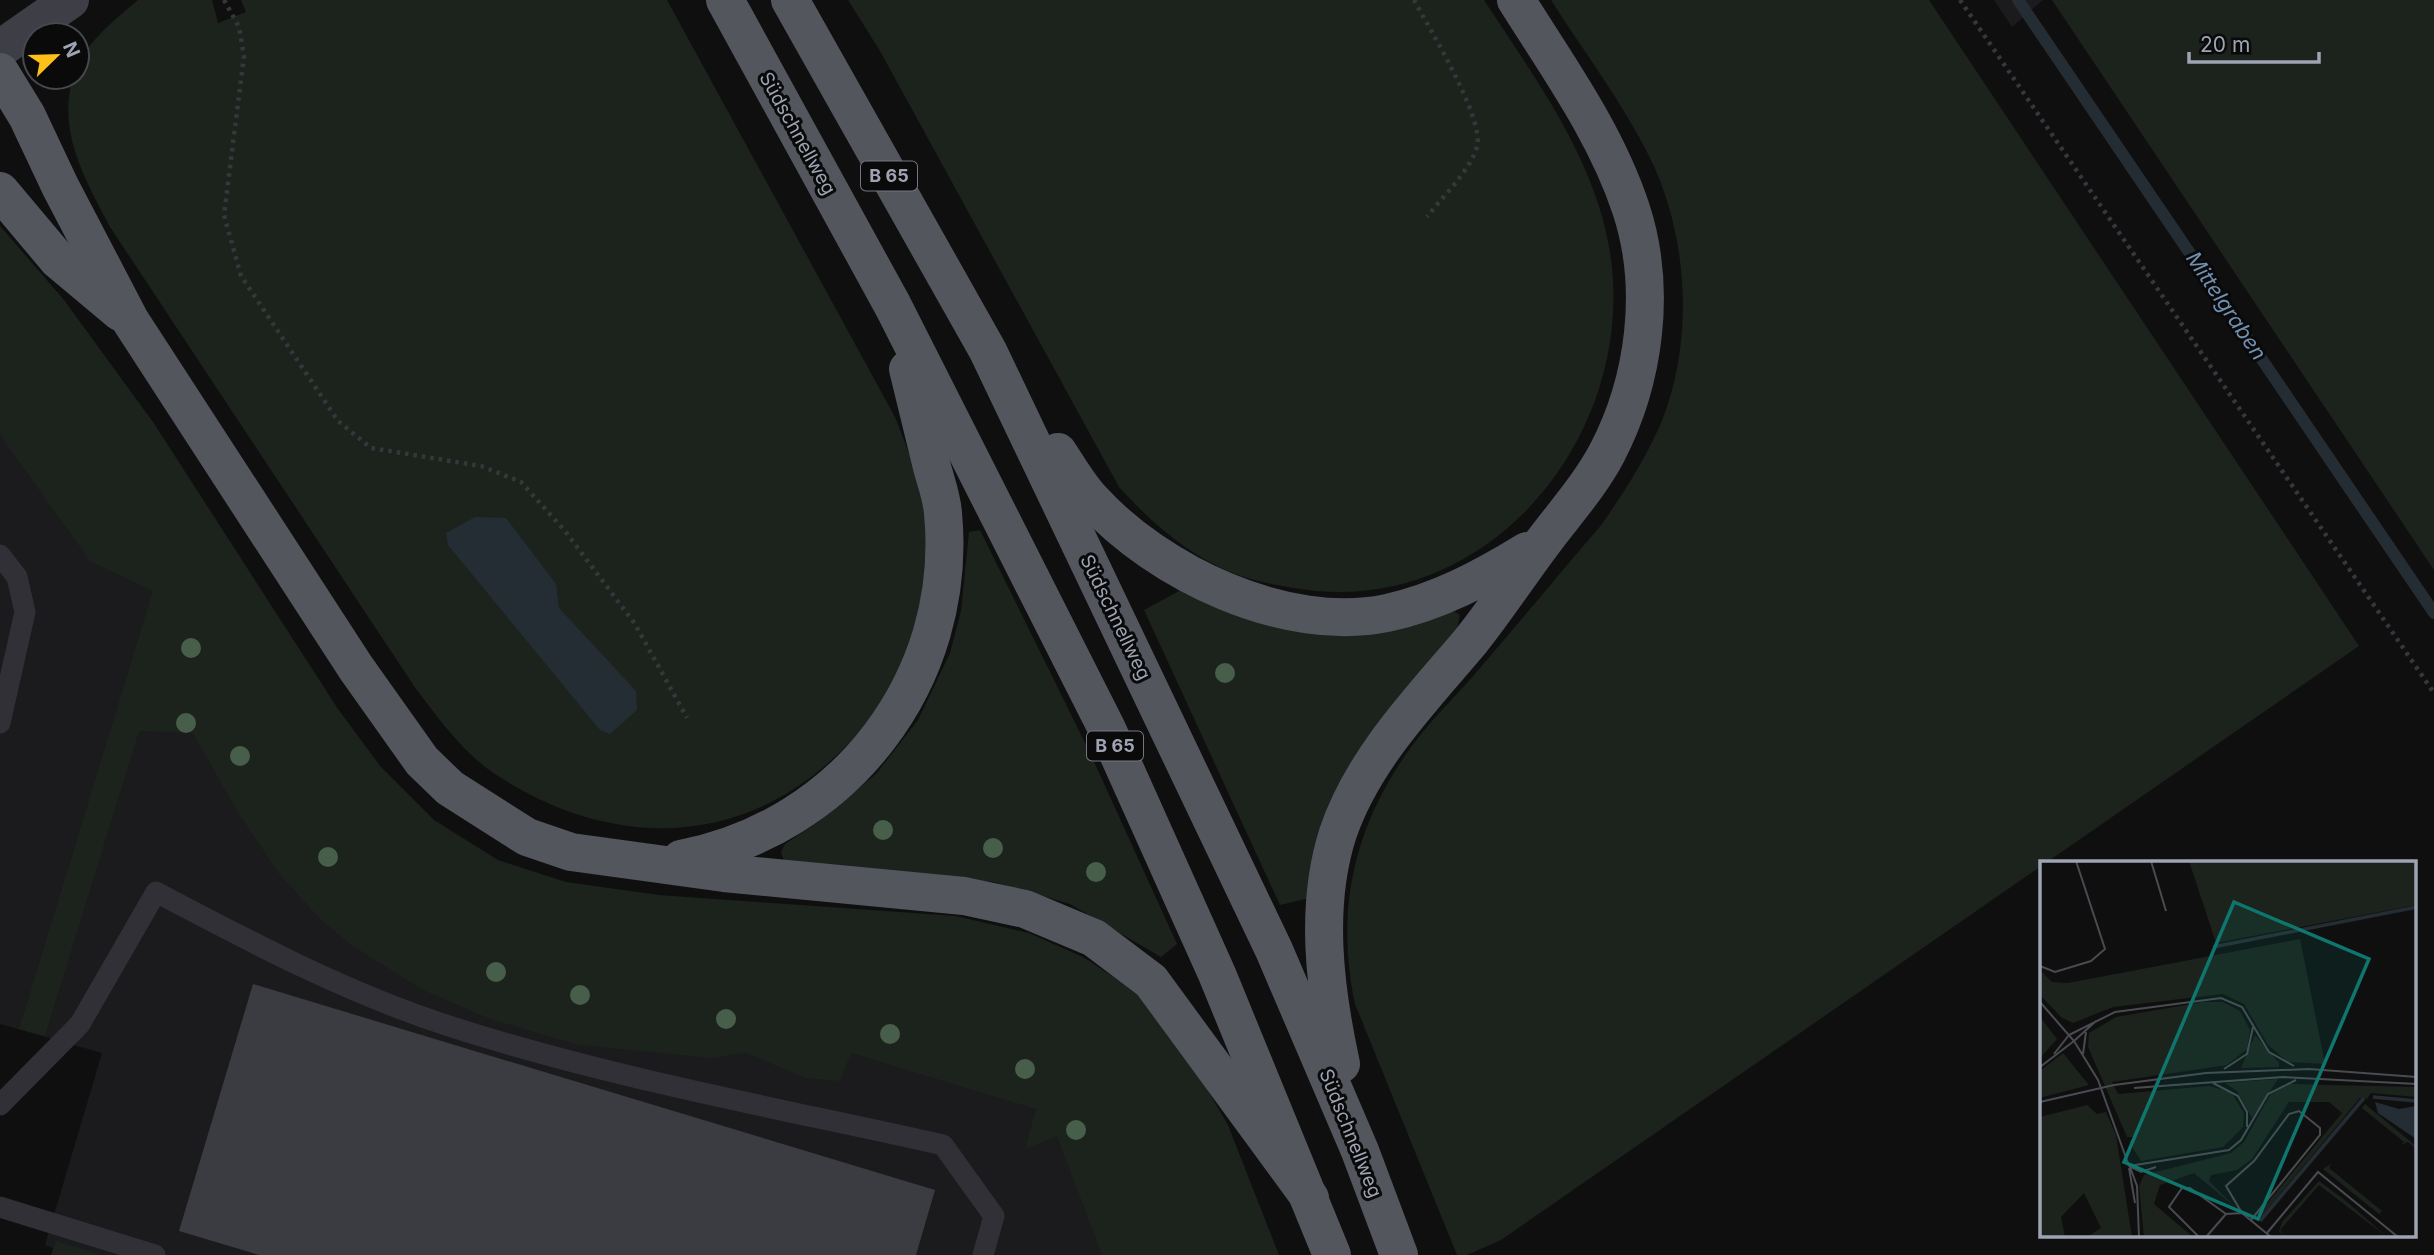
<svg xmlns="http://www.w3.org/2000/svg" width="2434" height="1255" viewBox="0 0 2434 1255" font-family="Inter,sans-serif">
	<rect width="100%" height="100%" fill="#0f0f10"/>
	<!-- built -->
	<g fill="#1b1b1d">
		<polygon points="1994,0 2043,0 2012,27"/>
		<polygon points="0,226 64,300 155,425 328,838 989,1011 1148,1255 70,1255 45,1245 102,1053 0,1024"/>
	</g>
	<!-- green -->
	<g fill="#1b231c">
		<path d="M138 0H212L218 23 246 12 241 0H667L895 417C907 448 920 479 925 512 931 559 922 605 907 648 902 660 898 675 892 687 879 712 859 734 839 753 739 850 608 849 495 774 463 753 439 719 416 689L110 227C85 179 57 132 73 77H77C77 48 117 18 138 0Z"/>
		<path d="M848 0H1484C1540 86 1607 174 1613 280 1623 455 1475 620 1294 588 1268 584 1240 578 1217 566 1178 546 1148 519 1119 487L880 51Z"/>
		<path d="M1551 0H1929L2359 646 1501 1240 1467 1255H1457L1355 1004C1335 909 1354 826 1411 747 1430 721 1453 699 1474 675 1517 625 1559 574 1602 524 1625 491 1648 455 1663 418 1694 338 1688 235 1650 158 1623 103 1584 52 1551 0Z"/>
		<polygon points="2052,0 2434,0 2434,570"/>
		<polygon points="0,226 64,300 155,425 338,709 381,767 434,820 498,860 566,882 659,895 956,916 1029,933 1083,957 1140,994 1182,1046 1228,1125 1279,1255 1102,1255 1057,1136 1025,1149 1036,1109 851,1053 840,1081 805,1078 746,1053 712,1058 579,1045 490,1019 423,990 353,946 322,921 280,875 237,811 193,733 139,731 45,1036 19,1029 153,591 90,561 0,435"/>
		<polygon points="980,530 1091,755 1177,944 1161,957 1070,904 994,882 786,868 781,852 785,844 818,822 876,774 918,720 950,653 961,611 969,532"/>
		<polygon points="1181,590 1449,608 1460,615 1456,634 1310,898 1280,905 1144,610"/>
		<polygon points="56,1241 102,1255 51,1255"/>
	</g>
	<!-- water -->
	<polygon fill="#252d34" points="475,517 506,518 556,584 559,608 636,691 637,710 610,734 600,730 448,545 446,533"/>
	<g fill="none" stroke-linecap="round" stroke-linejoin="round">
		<!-- stream -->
		<polyline stroke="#252d34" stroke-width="12" points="2018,0 2434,613"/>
	</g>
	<!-- building -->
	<polygon fill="#3b3c41" points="253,984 935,1190 916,1255 259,1255 179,1231"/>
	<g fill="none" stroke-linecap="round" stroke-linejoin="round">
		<!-- path -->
		<g stroke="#36373d" stroke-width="4.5" stroke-dasharray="3.5 5" stroke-linecap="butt">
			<polyline points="224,0 239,27 244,56 224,215 241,276 338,421 371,448 481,466 521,482 565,531 635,624 687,718"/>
			<path d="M1414 0C1429 28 1485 119 1477 147 1469 172 1443 196 1427 217"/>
			<polyline points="1960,0 2434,693"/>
		</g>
		<!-- service -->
		<g stroke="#303036" stroke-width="21">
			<polyline points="0,555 17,577 25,612 0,723"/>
			<path d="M0 1105 80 1024 156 892C251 942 346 993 449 1026 610 1078 778 1108 943 1145L994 1216 983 1255"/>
			<polyline points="0,1207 155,1255"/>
		</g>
		<!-- secondary -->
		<polyline stroke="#3e3f46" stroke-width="38" points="0,49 70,0"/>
		<!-- trunk -->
		<g stroke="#54565e" stroke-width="38">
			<polyline points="725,0 893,306 1107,729 1217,974 1332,1255"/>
			<polyline points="790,0 988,351 1274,950 1360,1151 1399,1255"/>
			<polyline points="0,72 27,116 60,186 130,320 356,668 422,761 450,788 527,837 571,852 724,873 964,896 1025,909 1094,938 1151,981 1310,1198"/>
			<polyline points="0,191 58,260 120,312"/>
			<path d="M1058 452C1068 467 1078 485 1091 499 1158 573 1286 634 1387 613 1438 602 1483 578 1527 551"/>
			<path d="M681 859C844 828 959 680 943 513 942 498 936 482 932 467 924 434 916 401 908 369"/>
			<path d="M1341 1064C1325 990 1314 907 1338 833 1363 759 1421 700 1470 642 1495 611 1517 577 1541 545 1563 515 1589 487 1607 453 1645 380 1657 288 1631 209 1606 133 1558 67 1516 0"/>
		</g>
	</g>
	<!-- trees -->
	<g fill="#475e4a">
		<circle cx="191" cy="648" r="10"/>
		<circle cx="1225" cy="673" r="10"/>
		<circle cx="186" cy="723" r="10"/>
		<circle cx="240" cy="756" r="10"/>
		<circle cx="883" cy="830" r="10"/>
		<circle cx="993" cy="848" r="10"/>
		<circle cx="328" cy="857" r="10"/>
		<circle cx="1096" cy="872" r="10"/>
		<circle cx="496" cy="972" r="10"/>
		<circle cx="580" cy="995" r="10"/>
		<circle cx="726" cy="1019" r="10"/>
		<circle cx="890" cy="1034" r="10"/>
		<circle cx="1025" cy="1069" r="10"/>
		<circle cx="1076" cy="1130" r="10"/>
	</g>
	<g text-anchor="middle" stroke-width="6" stroke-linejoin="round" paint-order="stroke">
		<!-- shield labels -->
		<g fill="#0a0a0b" stroke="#727681" stroke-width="2">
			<rect x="861" y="161.5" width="56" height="29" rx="5"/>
			<rect x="1087" y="731.5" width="56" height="29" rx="5"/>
		</g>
		<g font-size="18" font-weight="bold" fill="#9fa4b3">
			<text x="889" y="182">B 65</text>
			<text x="1115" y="752">B 65</text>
		</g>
		<!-- street labels -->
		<g font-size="19" fill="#9fa4b3" stroke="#0a0a0b">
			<text transform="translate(798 133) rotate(61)" y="7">Südschnellweg</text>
			<text transform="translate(1116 617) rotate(64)" y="7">Südschnellweg</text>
			<text transform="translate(1351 1133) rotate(68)" y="7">Südschnellweg</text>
		</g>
		<!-- water labels -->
		<g font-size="21" font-style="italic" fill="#7290b1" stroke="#0a0a0b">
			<text transform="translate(2226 306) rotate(56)" y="7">Mittelgraben</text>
		</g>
	</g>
	<!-- overview -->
	<g transform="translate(2040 861)">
		<rect width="376" height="376" fill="#0f0f10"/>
		<path d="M149 0H376V44L176 82ZM260 78 285 203 248 201 228 184 204 143 183 133 73 146 33 162 22 157 0 134V109L12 121 28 122ZM163 141H183L200 150 210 169 207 188 187 204 72 221 78 233 169 225 191 231 204 252 203 266 183 286 101 300 89 281 96 276H87L48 186 49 172 76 156ZM0 156 17 178 0 197ZM215 174 239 202V206L201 207ZM23 192 49 224 0 237V210ZM238 218 212 257 197 230 185 222ZM249 223 376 226V236L331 232 327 238 320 237 222 355 219 352 302 252 289 241H249L212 298 197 309 171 314 169 320 195 346 154 312 120 324 114 343 153 376H104L99 325 104 314 191 292 204 281 230 234ZM325 243 376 285V288L368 281 361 284 364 281 322 247ZM47 244 57 253 66 251 76 274 92 376H47L61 367 44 332 21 356 25 376H0V256ZM291 303 289 307 342 350 339 353 283 308ZM279 320 306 340 347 376 279 324 240 369 245 376 239 370 243 360Z" fill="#1b231c"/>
		<path d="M335 241 359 248 376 245V278L338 252Z" fill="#252d34"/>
		<path fill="none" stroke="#252d34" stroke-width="3.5" d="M173 86 377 46M333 236 377 240M220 360 324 237"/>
		<path fill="none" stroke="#494b51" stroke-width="2" d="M111 0 126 50M0 105 15 111 51 100 65 88 36 0M0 141 34 180 58 219 89 305M29 174 75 151 181 137 202 146 229 191 254 205M34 180 56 160M14 193 29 174M43 193 46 171M0 206 34 180M184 208 207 193 213 166M173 222 198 235 207 251V266M94 227 243 216 377 223M0 241 74 224 166 212 269 208 377 216M89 305 189 289 201 279 228 233 256 219M89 305 101 311 116 306M90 306 97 325 99 376M89 307 95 342M211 359 280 274V267L259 250 249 253 214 300 186 325 202 352 231 376M227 372 278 311 358 376M159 376 129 346 142 327H150L186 353M166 376 186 353 202 352"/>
		<path fill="#0f766e" fill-opacity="0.15" stroke="#0f766e" stroke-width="3.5" d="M194 41 329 98 218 358 84 301Z"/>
		<rect width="376" height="376" fill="none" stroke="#9fa4b3" stroke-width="3.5"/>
	</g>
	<!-- north arrow -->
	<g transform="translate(56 56) rotate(67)"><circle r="33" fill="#0a0a0b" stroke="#46484e" stroke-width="2"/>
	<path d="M0-5L12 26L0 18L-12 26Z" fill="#febf19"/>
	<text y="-10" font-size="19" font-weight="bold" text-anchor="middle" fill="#9fa4b3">N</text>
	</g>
	<!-- scale -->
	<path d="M2189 52v10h130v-10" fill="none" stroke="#9fa4b3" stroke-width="3.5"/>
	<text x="2200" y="52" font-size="21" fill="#9fa4b3" stroke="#0a0a0b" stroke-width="5" paint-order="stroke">20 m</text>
</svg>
